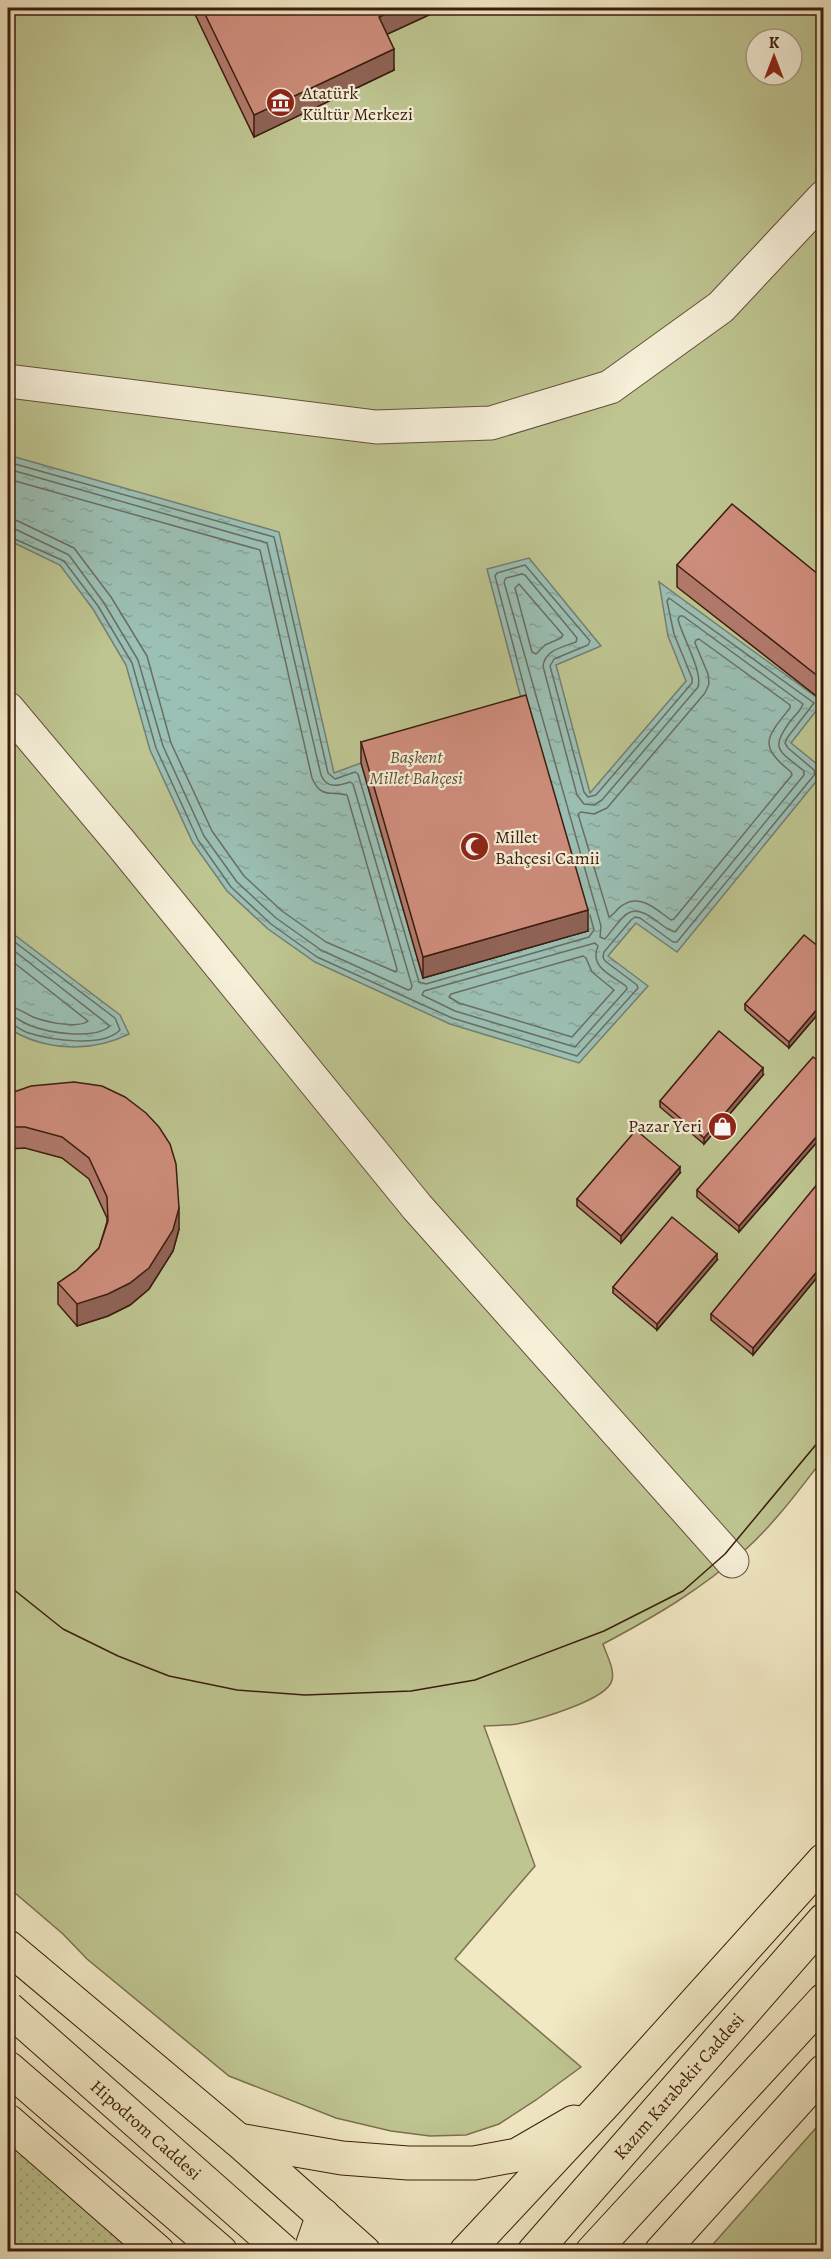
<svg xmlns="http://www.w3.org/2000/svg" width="831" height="2259" viewBox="0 0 831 2259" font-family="Alegreya,serif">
	<defs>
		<pattern id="garden-dots" width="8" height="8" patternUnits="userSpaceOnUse" patternTransform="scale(1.5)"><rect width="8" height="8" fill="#bec591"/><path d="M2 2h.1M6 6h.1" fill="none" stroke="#a4a97c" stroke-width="1.8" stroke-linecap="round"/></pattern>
		<pattern id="water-ripples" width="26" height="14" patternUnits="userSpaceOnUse" patternTransform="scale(1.5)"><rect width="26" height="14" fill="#9bc0b5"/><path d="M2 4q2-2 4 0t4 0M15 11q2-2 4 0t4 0" fill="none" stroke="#86a49a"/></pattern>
	</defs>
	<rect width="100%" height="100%" fill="#f1e8c4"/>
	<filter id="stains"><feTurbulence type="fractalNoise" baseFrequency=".00333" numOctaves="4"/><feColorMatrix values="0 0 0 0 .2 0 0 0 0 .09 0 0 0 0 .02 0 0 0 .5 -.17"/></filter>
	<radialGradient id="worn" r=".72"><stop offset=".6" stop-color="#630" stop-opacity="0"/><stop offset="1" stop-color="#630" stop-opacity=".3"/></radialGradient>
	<!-- park -->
	<g fill="#bec591" stroke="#7c7050" stroke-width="1.5" fill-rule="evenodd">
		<path d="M8 8H823V1459C799 1490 775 1523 745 1550 702 1589 654 1617 603 1644 606 1654 615 1669 612 1680 608 1700 536 1720 517 1724 506 1726 494 1725 484 1726L535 1866 455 1959 581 2067 536 2100 499 2124 466 2135 430 2136 391 2131 336 2118 229 2076 87 1959 63 1934 8 1887ZM756 39H792V75H756Z"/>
		<polygon points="823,2120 823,2251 707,2251"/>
	</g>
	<!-- garden -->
	<polygon fill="url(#garden-dots)" stroke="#7c7050" stroke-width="1.5" points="8,2121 158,2251 8,2251"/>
	<!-- water -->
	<g fill="url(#water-ripples)" stroke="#757e72" stroke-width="1.5">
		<polygon points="8,455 279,532 334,773 361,763 423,978 526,717 487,569 529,558 601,646 556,665 590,793 686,681 668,636 659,582 823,702 791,743 823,769 823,773 677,952 636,923 608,956 648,986 579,1063 450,1024 315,962 268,929 227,891 193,843 150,750 126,665 93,609 60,565 8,540"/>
		<path d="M8 930 120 1015 129 1034C91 1053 44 1051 8 1028Z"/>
	</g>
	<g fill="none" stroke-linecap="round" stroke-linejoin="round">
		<!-- shore -->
		<g stroke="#6b6e62" stroke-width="1.5">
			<polyline points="8,462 274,537 328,773 335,779 355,772 358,774 419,982 426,984 589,937 594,930 590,915"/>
			<path d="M8 469 267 543 321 775C327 789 338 786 350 782L353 784 412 986 411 989 408 990 321 950 276 918 237 882 204 836 163 746 138 660 104 603 69 555 15 529 8 528"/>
			<path d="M8 479 260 550 312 778C321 799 331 791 347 795L397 969 396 972 326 942 282 911 244 876 212 831 171 743 147 656 111 597 74 548 18 521 8 519"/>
			<polyline points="8,536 64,561 98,606 132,663 156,748 198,840 231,887 271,924 317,957 452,1018 577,1056 638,988 637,985 605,961 603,957 604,952 631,920 635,917 640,918 673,942 677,942 815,774 814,770 788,748 785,743 787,738 814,703 669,598 667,601 674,634 692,678 692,683 596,795 588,797 584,792 550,666 554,659 588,645 590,641 525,565 497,573 495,576 526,694"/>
			<path d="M522 574 525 575 577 638 576 642C563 647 545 650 543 666L577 795 584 804 594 805 602 800 698 687C703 671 682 637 678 619L680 616H683L803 704C801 710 797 714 792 719 769 749 778 750 804 771V775L675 932C667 930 661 924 654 919 628 900 622 919 605 939L600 937 601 926 504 582 506 578Z"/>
			<polygon points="519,584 563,635 561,638 545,645 536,654 532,652 515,588"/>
			<path d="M699 639 790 705V708C766 738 758 745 791 772L792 775 674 919 671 920C657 910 640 893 623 905 617 908 614 915 609 917L578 814 581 812 594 814 607 808 705 693 709 684 708 674 695 643 696 640Z"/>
			<path d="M8 937 115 1018 120 1030C103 1048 51 1040 29 1033 21 1031 15 1024 8 1023"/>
			<path d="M595 943 598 946C589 967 611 975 626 986L627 989 575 1047 455 1011 422 995 424 991Z"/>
			<path d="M8 946 110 1026C94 1040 48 1033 29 1025 21 1022 16 1016 8 1016"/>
			<polygon points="583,956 586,958 592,972 614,990 572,1037 459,1003 449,997 451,994"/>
			<path d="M8 958 88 1021C78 1029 46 1022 33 1017 24 1013 18 1007 8 1007"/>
		</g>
		<defs>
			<g id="minor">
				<polyline points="8,381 376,427 491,423 610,387 721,307 824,197"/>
				<polyline points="8,709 119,841 417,1207 732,1561"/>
			</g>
			<g id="major">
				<polyline points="8,1947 238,2140 364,2252"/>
				<polyline points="8,2068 221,2252"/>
				<polyline points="8,2121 158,2252"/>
				<polyline points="238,2140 342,2158 408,2163 474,2163 517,2155 574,2122"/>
				<polyline points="310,2252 323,2215"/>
				<polyline points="466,2252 606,2102 824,1860"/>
				<path id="s1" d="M534 2252 824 1920"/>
				<polyline points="592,2252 824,2000"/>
				<polyline points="661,2252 824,2071"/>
			</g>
		</defs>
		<!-- minor casing -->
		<use href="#minor" stroke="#684f3c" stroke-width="35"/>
		<!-- major casing -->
		<use href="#major" stroke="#3b1c0e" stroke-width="35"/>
		<!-- minor -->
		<use href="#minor" stroke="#f6f0d9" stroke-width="33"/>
		<!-- major -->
		<use href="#major" stroke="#f1e8c4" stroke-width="33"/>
		<!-- tram -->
		<polyline stroke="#3b1c0e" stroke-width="1.5" points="8,1585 63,1629 118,1656 169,1676 237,1690 305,1695 411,1691 475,1680 604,1631 683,1591 725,1554 824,1435"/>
		<defs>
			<g id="major-bridge">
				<path id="s2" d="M8 2008 284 2252"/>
			</g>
		</defs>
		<!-- major-bridge casing -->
		<use href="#major-bridge" stroke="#3b1c0e" stroke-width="35" stroke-linecap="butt"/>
		<!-- major-bridge -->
		<use href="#major-bridge" stroke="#f1e8c4" stroke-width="33"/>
	</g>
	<!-- wall -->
	<g fill="#b1796b" stroke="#3b1c0e" stroke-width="1.5">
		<polygon points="192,8 444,8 387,34 394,70 254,137"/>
		<polygon points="677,565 824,579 824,702 677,587"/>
		<polygon points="361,742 588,931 423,978 361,763"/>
		<polygon points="824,951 824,1007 789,1048 745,1010 745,1004"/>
		<polygon points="824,1065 824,1134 739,1232 697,1197 697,1190"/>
		<polygon points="763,1075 704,1144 660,1107 660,1101"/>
		<polygon points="8,1094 179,1229 173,1251 149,1289 130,1305 108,1316 77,1326 58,1304 58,1283 77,1270 99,1248 107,1222 107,1218 89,1179 62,1158 25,1148 8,1149"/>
		<polygon points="680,1173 621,1243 577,1206 577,1199"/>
		<polygon points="717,1260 657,1330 613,1293 613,1287"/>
		<polygon points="824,1269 753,1355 711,1320 711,1314"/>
	</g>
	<!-- shaded-wall -->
	<g fill="#906357" stroke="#3b1c0e" stroke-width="1.5">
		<polygon points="398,8 444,8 379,38 379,17"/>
		<polygon points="394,49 394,70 254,137 254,115"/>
		<polygon points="588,910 588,931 423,978 423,957"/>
		<polygon points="824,1001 824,1007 789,1048 789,1042"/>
		<polygon points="763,1068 763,1075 704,1144 704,1138"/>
		<polygon points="824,1128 824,1134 739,1232 739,1226"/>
		<polygon points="680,1167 680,1173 621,1243 621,1236"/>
		<polygon points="179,1208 179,1229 173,1251 149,1289 130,1305 108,1316 77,1326 77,1304"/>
		<polygon points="717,1254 717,1260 657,1330 657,1324"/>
		<polygon points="824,1263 824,1269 753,1355 753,1348"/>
	</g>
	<!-- building -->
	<g fill="#ce8d7c" stroke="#3b1c0e" stroke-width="1.5">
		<polygon points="202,8 398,8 379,17 394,49 254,115"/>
		<polygon points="732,504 824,579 824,681 677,565"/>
		<polygon points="526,695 588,910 423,957 361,742"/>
		<polygon points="804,935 824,951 824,1001 789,1042 745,1004"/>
		<polygon points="719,1031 763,1068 704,1138 660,1101"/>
		<polygon points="813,1057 824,1065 824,1128 739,1226 697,1190"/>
		<polygon points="74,1082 102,1086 125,1097 146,1113 159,1127 170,1144 176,1164 179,1208 173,1230 149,1268 130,1283 108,1294 77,1304 58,1283 77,1270 99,1248 108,1221 107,1197 89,1158 62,1137 25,1127 8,1127 8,1094 31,1086"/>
		<polygon points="636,1130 680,1167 621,1236 577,1199"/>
		<polygon points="823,1177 824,1263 753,1348 711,1314"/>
		<polygon points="672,1217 717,1254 657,1324 613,1287"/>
	</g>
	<!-- icons -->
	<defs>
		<symbol id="museum-disc" viewBox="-11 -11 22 22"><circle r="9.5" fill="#8f2418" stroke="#f6f0d9"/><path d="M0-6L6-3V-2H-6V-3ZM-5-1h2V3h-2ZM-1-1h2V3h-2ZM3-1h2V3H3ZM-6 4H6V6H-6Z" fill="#fff"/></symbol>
		<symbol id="mosque-disc" viewBox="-11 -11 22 22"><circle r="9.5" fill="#8f2418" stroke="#f6f0d9"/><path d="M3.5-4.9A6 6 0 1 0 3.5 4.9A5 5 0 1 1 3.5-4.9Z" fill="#fff"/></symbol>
		<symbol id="shop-disc" viewBox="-11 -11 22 22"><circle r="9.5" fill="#8f2418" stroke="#f6f0d9"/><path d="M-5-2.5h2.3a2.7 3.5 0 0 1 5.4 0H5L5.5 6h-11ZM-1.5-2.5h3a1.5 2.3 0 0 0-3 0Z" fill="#fff"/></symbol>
	</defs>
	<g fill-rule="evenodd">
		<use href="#museum-disc" x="264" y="86" width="33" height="33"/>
		<use href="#mosque-disc" x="458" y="830" width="33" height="33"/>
		<use href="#shop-disc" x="706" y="1110" width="33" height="33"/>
	</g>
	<g text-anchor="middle" stroke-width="4.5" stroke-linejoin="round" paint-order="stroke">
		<!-- poi labels -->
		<g font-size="18" fill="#3b1c0e" stroke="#f6f0d9" text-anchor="start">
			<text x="302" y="99">Atatürk<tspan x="302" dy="21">Kültür Merkezi</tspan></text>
			<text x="495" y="843">Millet<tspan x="495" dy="21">Bahçesi Camii</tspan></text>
			<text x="702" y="1132" text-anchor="end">Pazar Yeri</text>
		</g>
		<!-- park labels -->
		<g font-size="18" font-style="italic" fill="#624f35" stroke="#f6f0d9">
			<text x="416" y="763">Başkent<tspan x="416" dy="21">Millet Bahçesi</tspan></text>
		</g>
		<!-- street labels -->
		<g font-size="18" fill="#3b1c0e" stroke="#f6f0d9">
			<text dy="6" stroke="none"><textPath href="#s1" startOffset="220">Kazım Karabekir Caddesi</textPath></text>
			<text dy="6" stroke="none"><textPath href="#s2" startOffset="184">Hipodrom Caddesi</textPath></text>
		</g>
	</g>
	<!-- margin -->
	<rect width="831" height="2259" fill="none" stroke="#f1e8c4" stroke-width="30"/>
	<rect x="9" y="9" width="813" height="2241" fill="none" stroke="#3b1c0e" stroke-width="3"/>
	<rect x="15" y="15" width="801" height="2229" fill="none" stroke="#3b1c0e" stroke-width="1.5"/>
	<!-- north arrow -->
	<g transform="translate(774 57)"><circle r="28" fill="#f6f0d9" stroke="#ab9b88" stroke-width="1.5"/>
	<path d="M0-4.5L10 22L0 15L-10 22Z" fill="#8f2418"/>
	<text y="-9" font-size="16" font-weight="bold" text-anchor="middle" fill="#3b1c0e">K</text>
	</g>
	<rect width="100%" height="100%" filter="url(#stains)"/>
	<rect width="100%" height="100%" fill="url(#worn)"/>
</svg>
